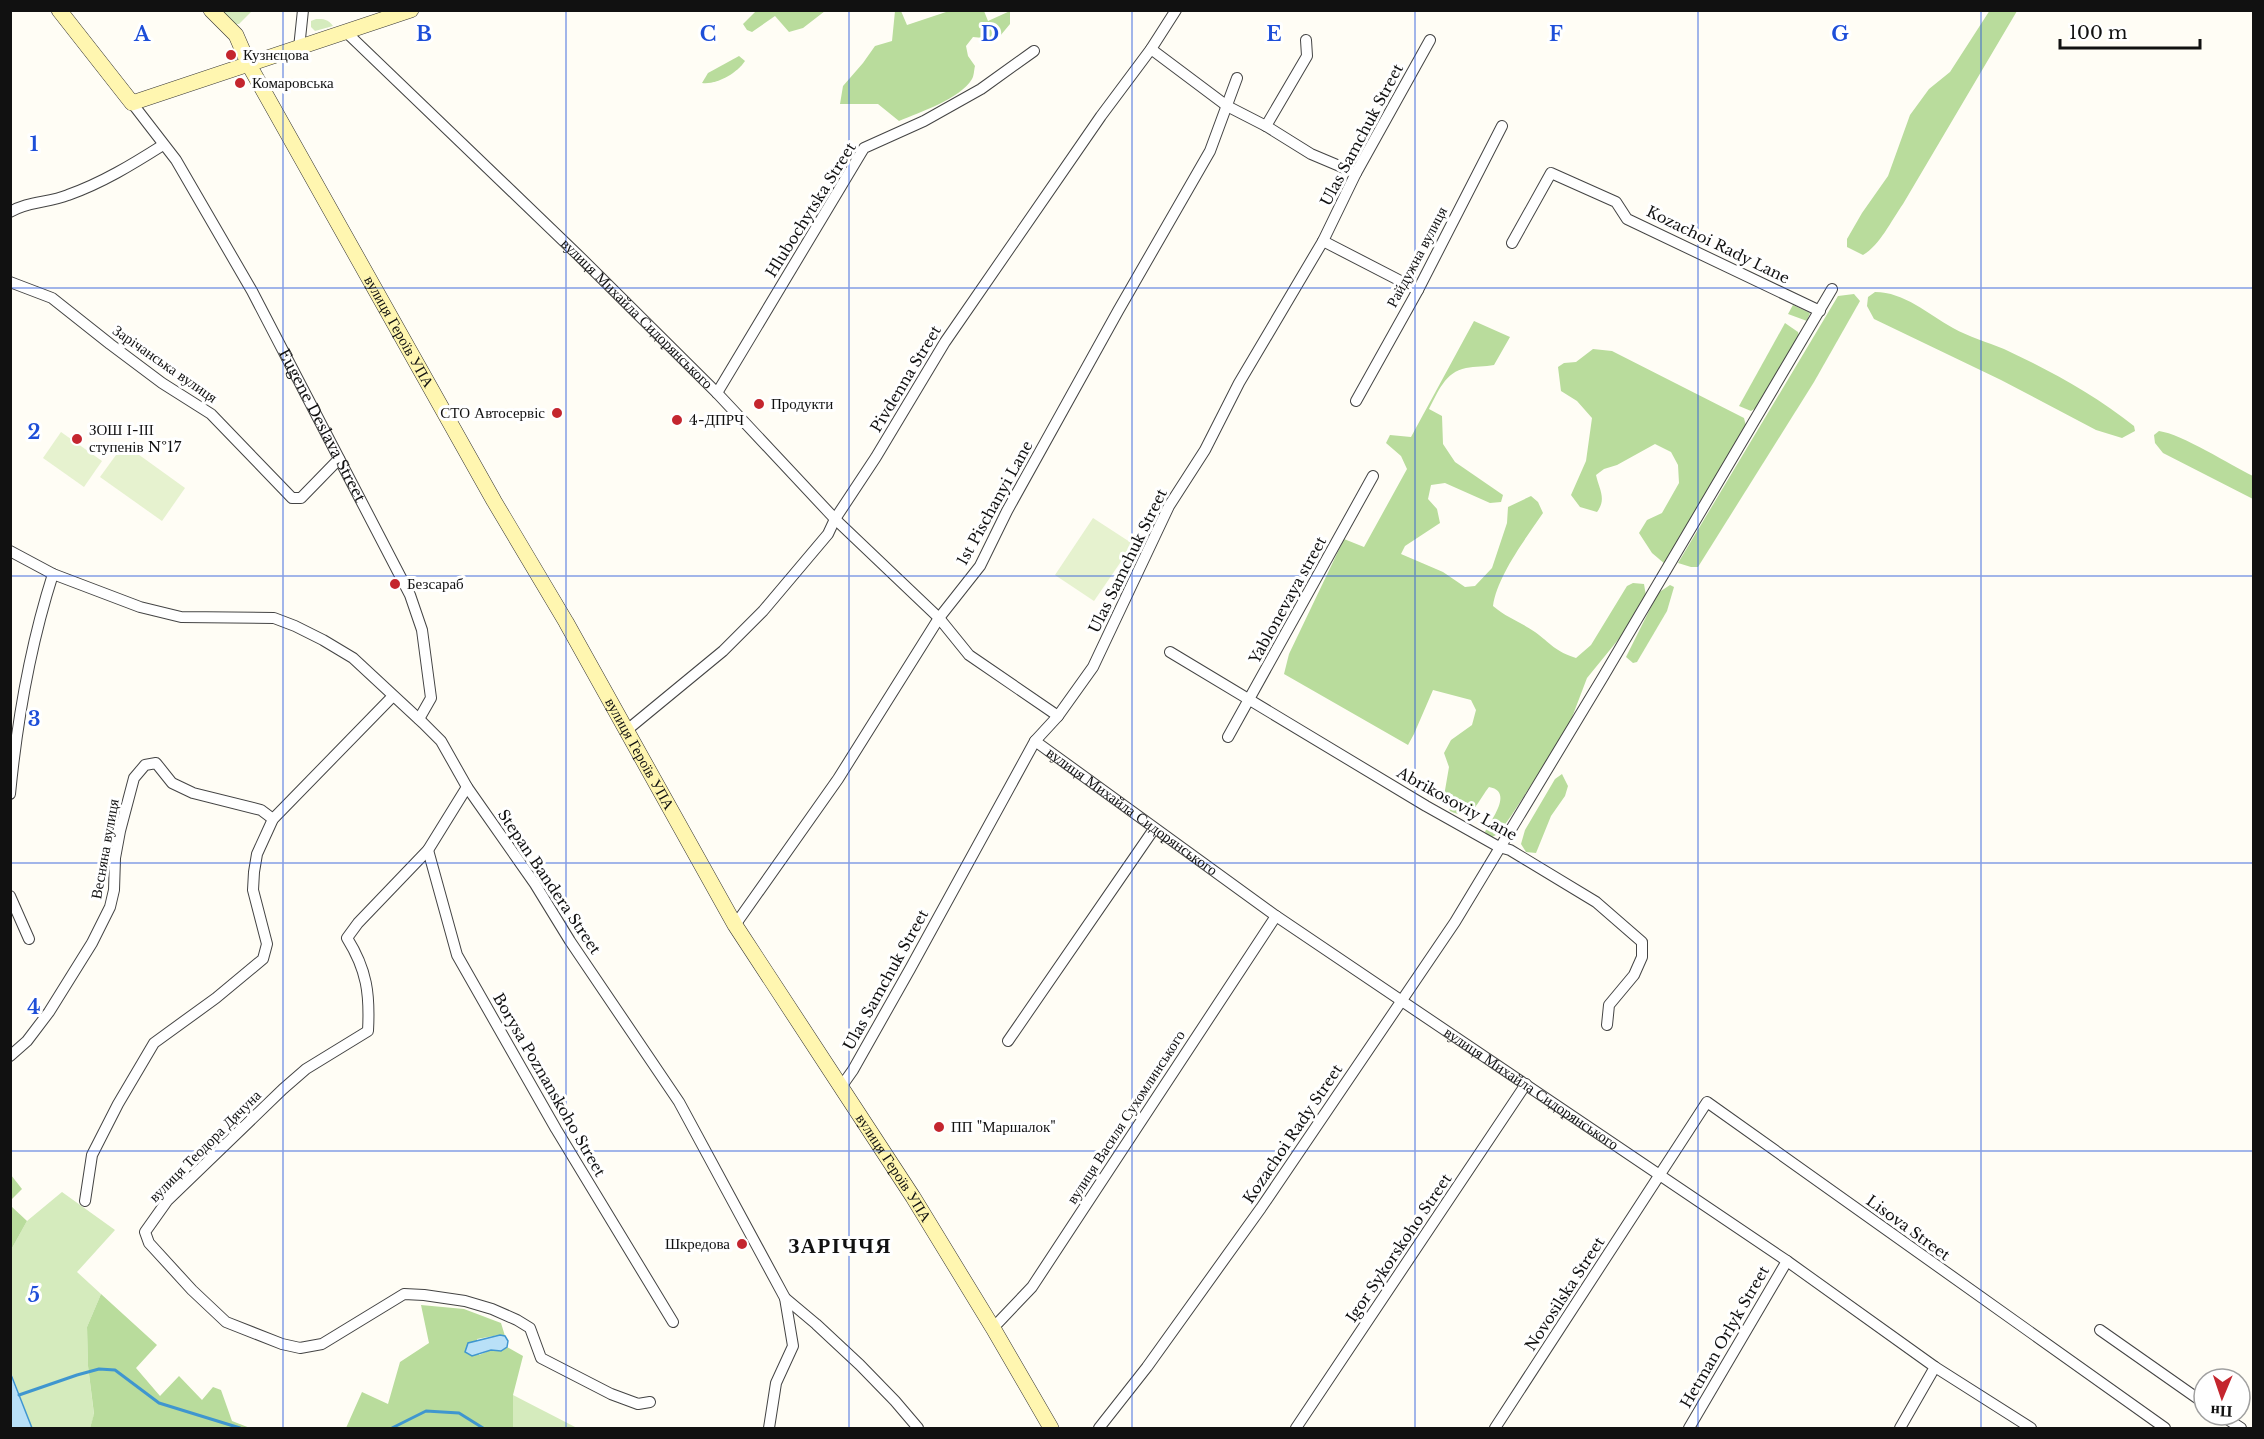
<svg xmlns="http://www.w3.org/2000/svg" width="2264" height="1439" viewBox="0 0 2264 1439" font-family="'Libre Baskerville',serif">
	<rect width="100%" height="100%" fill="#fffdf5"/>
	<!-- green -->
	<g fill="#d5ebbd">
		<polygon points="221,11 252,11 239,24 234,24"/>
		<path d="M316 19C324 19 328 19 333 26L315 31 311 27V21Z"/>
		<polygon points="62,1192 115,1230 77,1272 101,1294 87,1327 88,1366 94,1415 90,1428 32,1428 11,1372 11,1250 27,1221"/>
		<polygon points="513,1395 577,1428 513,1428"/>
	</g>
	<!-- forest -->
	<g fill="#b9dc9c">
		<path d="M1990 10 2017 11 1903 204C1891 221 1880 245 1863 255L1847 247V239L1862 213 1888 176 1910 115 1929 89 1950 72Z"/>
		<polygon points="756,11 756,10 825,11 803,28 789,32 775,16 752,32 747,30 743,24"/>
		<path d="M895 11H901L907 25 949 11H984L988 21 1010 11V24L1000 36 983 38 973 37 966 46 968 56 975 66C974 70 974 76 972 79 960 99 920 112 899 121L878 104H840L843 86 863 63 875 46 892 41Z"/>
		<path d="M739 56 745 61C737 73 717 85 702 83L708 73Z"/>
		<path d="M1875 292C1904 292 1928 314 1953 328 1969 337 1987 342 2004 349 2049 370 2095 395 2134 426L2135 431 2122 438 2096 430 2001 380 1874 319 1867 306 1868 297Z"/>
		<polygon points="1854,294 1860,301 1814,382 1698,567 1691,567 1678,563 1838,296"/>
		<polygon points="1793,305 1810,313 1807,321 1788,314"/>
		<path d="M1474 321 1510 337 1494 365C1485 367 1475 366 1466 368 1445 372 1438 392 1429 409L1442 416 1443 444 1455 462 1503 495 1501 502 1490 503 1445 483 1431 485 1428 499 1437 509 1440 523 1405 546 1401 554 1443 572 1465 587 1475 586 1492 568 1507 523 1508 507 1531 496 1538 502 1543 513C1526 538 1497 576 1493 606 1507 618 1521 622 1535 632 1550 643 1556 652 1576 658L1591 645 1627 586 1633 583 1644 584 1646 596 1631 624 1587 678 1571 720 1560 741 1511 816 1498 834 1490 838 1485 832C1491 820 1514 791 1489 787 1477 802 1473 822 1450 811L1444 796 1449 767 1444 753 1451 740 1472 725 1476 710 1471 700 1433 690 1414 734 1408 745 1284 674 1289 654 1344 539 1364 547 1407 469 1401 456 1386 443 1390 435 1411 437Z"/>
		<polygon points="1785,323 1798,332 1799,336 1756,408 1751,411 1739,406"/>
		<path d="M1593 349 1612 351 1744 418 1746 426 1665 564 1652 553 1639 533 1647 520 1662 513 1679 483 1678 465 1671 452 1655 444 1617 465 1604 469 1596 475C1599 489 1607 499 1597 512L1580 507 1571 495 1586 461 1592 418 1577 401 1561 391 1558 367 1564 363 1576 362Z"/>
		<path d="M2159 431C2182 434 2230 465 2253 476V499L2163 453 2155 443 2154 435Z"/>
		<polygon points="1670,585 1674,587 1667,611 1637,662 1633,663 1626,657 1658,593"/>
		<polygon points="1562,774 1568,786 1565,796 1551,816 1536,853 1526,852 1521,844 1525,830 1555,779"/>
		<polygon points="11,1175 22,1189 11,1200"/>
		<polygon points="11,1206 27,1221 11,1250"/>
		<polygon points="101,1294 157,1345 136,1368 160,1396 179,1376 202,1400 213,1387 221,1390 232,1421 250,1428 90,1428 94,1414 88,1366 87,1327"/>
		<polygon points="421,1305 464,1309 501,1323 505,1336 499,1335 477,1339 479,1355 491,1350 501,1351 507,1347 523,1356 513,1395 513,1428 346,1428 362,1392 388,1404 400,1362 429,1343"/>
	</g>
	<!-- pitch -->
	<g fill="#e6f2cf">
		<polygon points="61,432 102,461 84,487 43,458"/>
		<polygon points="124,444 185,488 162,521 100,477"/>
		<polygon points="1093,518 1133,544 1094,601 1055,575"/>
	</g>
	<!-- water -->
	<g fill="#b9e0f7" stroke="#3f96cf" stroke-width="1.5">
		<polygon points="500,1335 505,1336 508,1341 507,1347 501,1351 491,1350 472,1356 465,1352 468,1343"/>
		<polygon points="10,1372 32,1428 11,1428"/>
	</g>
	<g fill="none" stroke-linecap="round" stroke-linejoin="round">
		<!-- stream -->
		<g stroke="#3f96cf" stroke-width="3">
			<polyline points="19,1395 77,1375 99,1369 115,1370 159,1403 240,1428"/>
			<polyline points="392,1428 426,1411 459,1413 483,1428"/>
		</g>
		<defs>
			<g id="street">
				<path id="s1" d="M346 32 577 254 717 393 835 519 939 618 969 655 1058 716"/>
				<polyline points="299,48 303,10"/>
				<polyline points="1151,49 1227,106 1266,126 1311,154 1356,173"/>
				<path id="s2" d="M132 103 176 160 252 291 410 595 422 630 431 698 419 719"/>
				<polyline points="1266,126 1307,56 1306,40"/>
				<path d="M10 212C28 201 49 203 68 195 102 183 133 164 163 145"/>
				<polyline points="1323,241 1418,290"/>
				<polyline points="1512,243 1551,173 1616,202 1627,219 1820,311"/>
				<polyline points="10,282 52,298 110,344 162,383 211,414 292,498 301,498 339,459"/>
				<polyline points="717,393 864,148 924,121 981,89 1034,51"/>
				<polyline points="1356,401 1418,290 1502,126"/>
				<polyline points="10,551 53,574 140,607 181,617 274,618 295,626 323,640 353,658 423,723 441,741 467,787 535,884 570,941 679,1102 785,1298 816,1324 860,1365 895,1401 918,1428"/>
				<polyline points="1170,652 1426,806 1499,847 1510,850 1596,902 1642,942 1642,957 1634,975 1609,1005 1607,1025"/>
				<polyline points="627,730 723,651 763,611 828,534 835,519 876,457 945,342 1101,116 1151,49 1176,10"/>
				<polyline points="1228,737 1373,476"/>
				<path id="s3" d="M1035 741 1276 916 1787 1261 1935 1367 2031 1428"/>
				<path d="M467 787 428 850 358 923 347 938C367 970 370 994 368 1031L306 1069 283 1089 167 1201 145 1232 149 1243 192 1290 226 1322 282 1344 300 1348 322 1344 404 1294 424 1295 465 1301 492 1309 517 1320 530 1328 541 1358 611 1394 638 1404 650 1402"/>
				<path d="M10 794C17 722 31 643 53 574"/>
				<polyline points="428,850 457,955 556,1129 673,1322"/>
				<polyline points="10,896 29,939"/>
				<polyline points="735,925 838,779 939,618 980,566 1007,511 1118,311 1210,151 1237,78"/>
				<polyline points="1008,1041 1154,829"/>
				<polyline points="10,1056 27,1041 49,1012 92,943 110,907 114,890 115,858 120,831 134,778 145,765 156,763 172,783 193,793 261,810 273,819"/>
				<polyline points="841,1087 853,1070 910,969 1035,741 1058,716 1093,667 1169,506 1205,450 1239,383 1323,241 1356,173 1430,40"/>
				<polyline points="85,1201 92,1155 118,1104 154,1043 216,998 263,959 267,944 253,890 254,872 257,854 273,819 393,696"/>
				<polyline points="993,1328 1032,1287 1276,916"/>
				<polyline points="2100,1330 2204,1403"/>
				<polyline points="2221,1415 2241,1428"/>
				<polyline points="769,1428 776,1383 793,1346 785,1298"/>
				<polyline points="1099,1428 1147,1367 1261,1208 1455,922 1603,677 1832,289"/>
				<polyline points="1296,1428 1526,1084"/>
				<polyline points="1495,1428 1707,1102 2165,1428"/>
				<polyline points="1689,1428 1787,1261"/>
				<polyline points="1900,1428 1935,1367"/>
			</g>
			<g id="secondary">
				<polyline points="59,10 132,103 411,10"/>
				<path id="s4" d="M211 10 236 35 249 65 494 501 566 622 735 925 913 1197 993 1328 1051 1428"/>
			</g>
		</defs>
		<!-- street casing -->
		<use href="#street" stroke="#444" stroke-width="12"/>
		<!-- secondary casing -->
		<use href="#secondary" stroke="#333" stroke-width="16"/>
		<!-- street -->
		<use href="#street" stroke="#fff" stroke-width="10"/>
		<!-- secondary -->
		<use href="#secondary" stroke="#fff6b0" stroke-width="15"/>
	</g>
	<!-- grid -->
	<path fill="none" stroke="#1d4ed8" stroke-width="1.5" stroke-opacity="0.55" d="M283 10V1428M566 10V1428M849 10V1428M1132 10V1428M1415 10V1428M1698 10V1428M1981 10V1428M10 288H2254M10 576H2254M10 863H2254M10 1151H2254"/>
	<!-- markers -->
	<g fill="#c4262e" stroke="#fff" stroke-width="2">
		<circle cx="231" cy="55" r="6"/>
		<circle cx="240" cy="83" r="6"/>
		<circle cx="759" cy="404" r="6"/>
		<circle cx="557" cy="413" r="6"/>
		<circle cx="677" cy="420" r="6"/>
		<circle cx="77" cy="439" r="6"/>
		<circle cx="395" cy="584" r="6"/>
		<circle cx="939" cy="1127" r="6"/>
		<circle cx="742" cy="1244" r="6"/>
	</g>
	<g text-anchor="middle" stroke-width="6" stroke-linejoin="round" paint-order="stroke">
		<!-- poi labels -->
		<g font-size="15" fill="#111" stroke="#fff" text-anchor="start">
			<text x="243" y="60">Кузнєцова</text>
			<text x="252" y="88">Комаровська</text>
			<text x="771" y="409">Продукти</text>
			<text x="545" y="418" text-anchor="end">СТО Автосервіс</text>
			<text x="689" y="425">4-ДПРЧ</text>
			<text x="89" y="435">ЗОШ І-ІІІ<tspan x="89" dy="17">ступенів №17</tspan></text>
			<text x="407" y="589">Безсараб</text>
			<text x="951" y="1132">ПП "Маршалок"</text>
			<text x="730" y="1249" text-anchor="end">Шкредова</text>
		</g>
		<!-- street labels -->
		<g font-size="15" fill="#111" stroke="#fff">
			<text transform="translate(1362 135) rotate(-62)" y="5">Ulas Samchuk Street</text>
			<text transform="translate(811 210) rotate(-58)" y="5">Hlubochytska Street</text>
			<text transform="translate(1718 245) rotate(26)" y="5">Kozachoi Rady Lane</text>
			<text transform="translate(1417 257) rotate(-62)" y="5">Райдужна вулиця</text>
			<text dy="5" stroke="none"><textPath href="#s1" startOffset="405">вулиця Михайла Сидорянського</textPath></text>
			<text dy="5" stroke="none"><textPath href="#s4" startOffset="374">вулиця Героїв УПА</textPath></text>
			<text transform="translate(165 364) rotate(35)" y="5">Зарічанська вулиця</text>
			<text transform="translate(906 379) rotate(-59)" y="5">Pivdenna Street</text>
			<text dy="5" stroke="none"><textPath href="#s2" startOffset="375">Eugene Deslava Street</textPath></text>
			<text transform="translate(995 503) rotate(-61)" y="5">1st Pischanyi Lane</text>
			<text transform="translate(1128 561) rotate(-64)" y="5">Ulas Samchuk Street</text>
			<text transform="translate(1288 600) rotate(-61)" y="5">Yablonevaya street</text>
			<text dy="5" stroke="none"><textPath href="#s4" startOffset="860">вулиця Героїв УПА</textPath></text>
			<text transform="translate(1457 804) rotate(29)" y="5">Abrikosoviy Lane</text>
			<text dy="5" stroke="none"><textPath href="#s3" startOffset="120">вулиця Михайла Сидорянського</textPath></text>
			<text transform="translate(105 849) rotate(-80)" y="5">Весняна вулиця</text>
			<text transform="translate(549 882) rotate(56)" y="5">Stepan Bandera Street</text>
			<text transform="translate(886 980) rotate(-61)" y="5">Ulas Samchuk Street</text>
			<text transform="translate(549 1085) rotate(60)" y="5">Borysa Poznanskoho Street</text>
			<text dy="5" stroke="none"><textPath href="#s3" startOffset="606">вулиця Михайла Сидорянського</textPath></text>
			<text transform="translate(1126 1117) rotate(-57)" y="5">вулиця Василя Сухомлинського</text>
			<text transform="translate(1293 1134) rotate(-56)" y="5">Kozachoi Rady Street</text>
			<text transform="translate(205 1146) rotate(-45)" y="5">вулиця Теодора Дячуна</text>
			<text dy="5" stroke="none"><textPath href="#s4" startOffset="1346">вулиця Героїв УПА</textPath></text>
			<text transform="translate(1908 1228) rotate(36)" y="5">Lisova Street</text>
			<text transform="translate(1399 1248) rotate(-56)" y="5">Igor Sykorskoho Street</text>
			<text transform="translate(1565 1294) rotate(-57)" y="5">Novosilska Street</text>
			<text transform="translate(1725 1337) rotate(-60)" y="5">Hetman Orlyk Street</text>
		</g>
		<!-- district labels -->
		<g font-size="21" font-weight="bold" letter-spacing="1.5" fill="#111" stroke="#fff">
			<text x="840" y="1253">ЗАРІЧЧЯ</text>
		</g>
	</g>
	<g font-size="20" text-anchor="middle" font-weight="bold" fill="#1d4ed8" stroke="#fff" stroke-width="6" stroke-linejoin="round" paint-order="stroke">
		<text x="142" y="41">A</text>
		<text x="424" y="41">B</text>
		<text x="708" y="41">C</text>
		<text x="990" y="41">D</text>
		<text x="1274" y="41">E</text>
		<text x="1556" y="41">F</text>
		<text x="1840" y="41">G</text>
		<text x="34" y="151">1</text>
		<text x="34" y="439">2</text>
		<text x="34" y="726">3</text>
		<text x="34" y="1014">4</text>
		<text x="34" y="1302">5</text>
	</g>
	<!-- border -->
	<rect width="2264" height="1439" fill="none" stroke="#111111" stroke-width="24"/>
	<!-- north arrow -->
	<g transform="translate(2222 1397) rotate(182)"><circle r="28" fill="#ffffff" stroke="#a0a0a0" stroke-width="1.5"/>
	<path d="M0-4.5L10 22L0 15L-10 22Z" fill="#c4262e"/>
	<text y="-9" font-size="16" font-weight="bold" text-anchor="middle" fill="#111111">Пн</text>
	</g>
	<!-- scale -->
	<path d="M2060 39v9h140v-9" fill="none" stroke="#111111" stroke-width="3"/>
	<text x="2069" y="39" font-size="18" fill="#111111" stroke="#ffffff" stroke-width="4.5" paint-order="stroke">100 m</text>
</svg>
